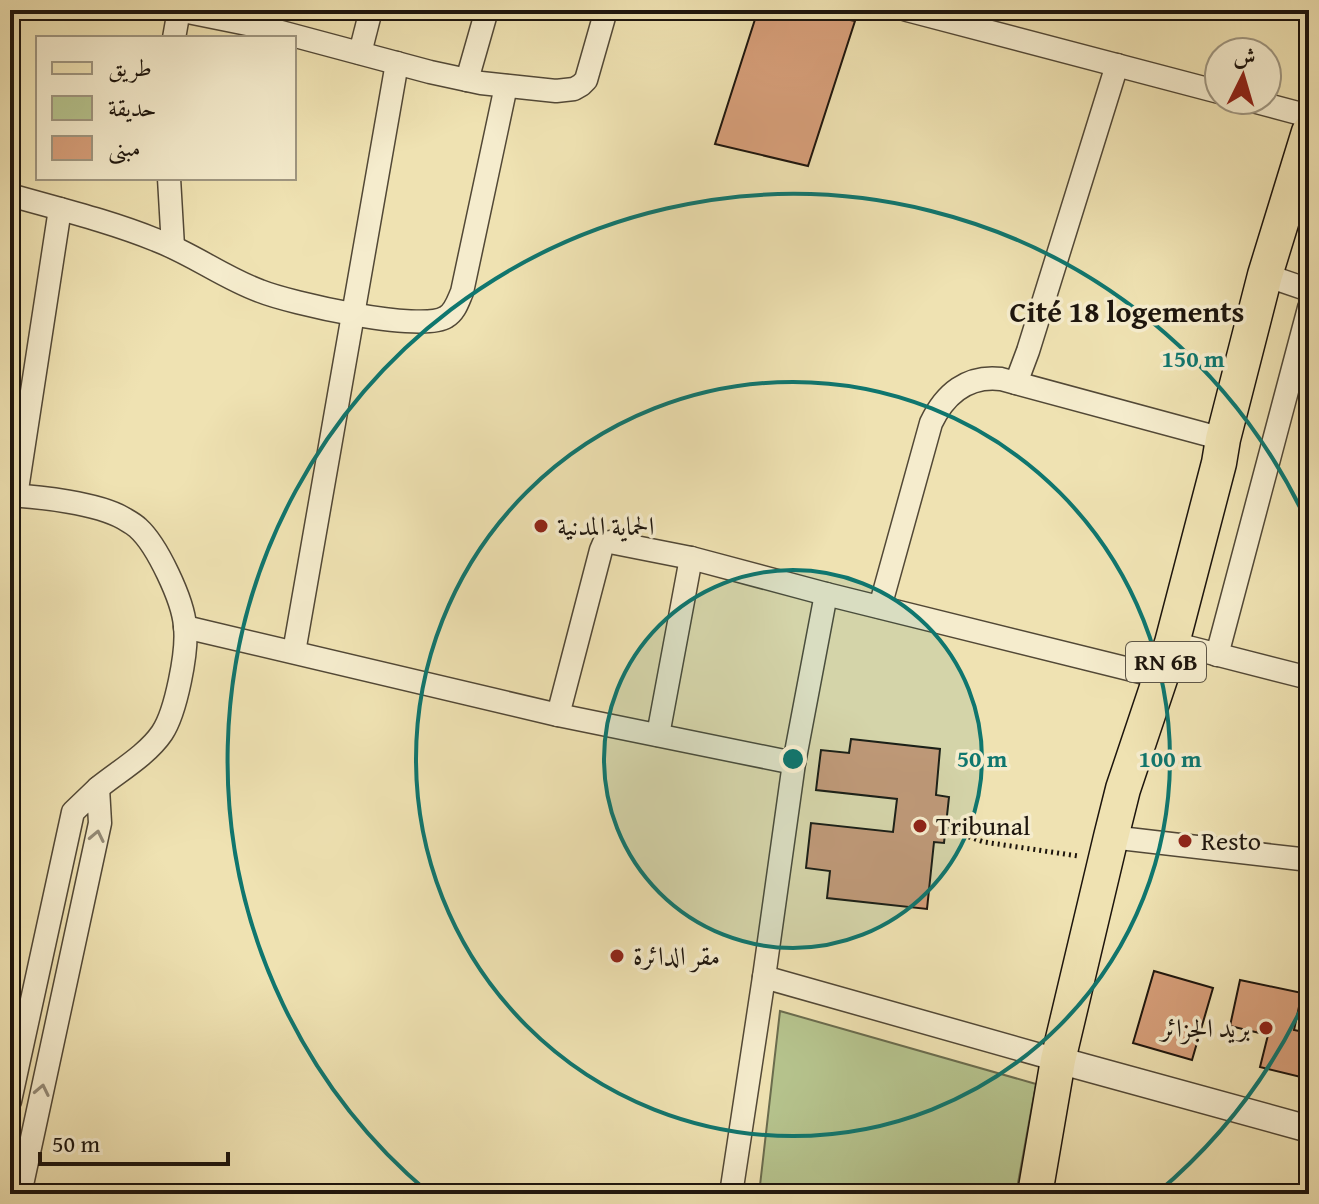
<svg xmlns="http://www.w3.org/2000/svg" width="1319" height="1204" viewBox="0 0 1319 1204" font-family="'Gentium Book Plus',Amiri,serif">
	<rect width="100%" height="100%" fill="#efe2b2"/>
	<filter id="stains"><feTurbulence type="fractalNoise" baseFrequency=".0025" numOctaves="4"/><feColorMatrix values="0 0 0 0 .2 0 0 0 0 .09 0 0 0 0 .02 0 0 0 .5 -.17"/></filter>
	<radialGradient id="worn" r=".72"><stop offset=".6" stop-color="#630" stop-opacity="0"/><stop offset="1" stop-color="#630" stop-opacity=".3"/></radialGradient>
	<!-- green -->
	<polygon fill="#b6c48e" stroke="#6a6c4e" stroke-width="2" points="780,1011 1036,1084 1016,1194 759,1194"/>
	<!-- building -->
	<g fill="#d79f7a" stroke="#1d150d" stroke-width="2">
		<polygon points="758,10 804,10 855,21 808,166 715,144"/>
		<polygon points="851,739 940,749 936,795 949,797 944,843 934,842 927,909 827,898 830,871 806,868 811,823 893,832 897,799 816,790 821,750 849,753"/>
		<polygon points="1154,971 1213,988 1192,1060 1133,1043"/>
		<polygon points="1240,980 1302,993 1294,1030 1309,1033 1309,1079 1260,1067 1268,1035 1230,1026"/>
	</g>
	<g fill="none" stroke-linecap="round" stroke-linejoin="round">
		<defs>
			<g id="minor">
				<polyline points="178,10 262,27 430,72 481,83 556,91 574,89 581,85 586,80 606,10"/>
				<polyline points="907,10 1219,92"/>
				<polyline points="174,38 179,10"/>
				<polyline points="360,53 371,10"/>
				<polyline points="467,80 487,10"/>
				<polyline points="1249,100 1309,116"/>
				<polyline points="169,178 173,247"/>
				<path d="M10 195C59 209 109 221 156 240 193 254 224 278 260 291 290 303 421 333 446 317 455 312 458 301 462 292L506 86"/>
				<polyline points="1265,275 1309,290"/>
				<polyline points="1016,383 1028,351 1117,65"/>
				<path d="M10 495C40 497 97 503 123 518 128 521 134 524 138 528 157 545 183 600 185 626 188 651 176 712 162 733 147 755 119 771 98 788"/>
				<polyline points="16,496 60,209"/>
				<path d="M880 607 931 423C945 394 967 375 1001 379L1223 439"/>
				<polyline points="185,627 558,715 794,763"/>
				<polyline points="1172,643 1309,678"/>
				<polyline points="294,652 397,63"/>
				<polyline points="1217,655 1309,308"/>
				<polyline points="558,715 601,550 604,543 610,542 691,558 826,594 1161,677"/>
				<polyline points="658,735 691,558"/>
				<polyline points="1111,837 1309,860"/>
				<polyline points="764,977 1058,1060"/>
				<polyline points="10,1101 73,812 98,788 100,823 20,1194"/>
				<polyline points="731,1194 764,977 794,763 826,594"/>
			</g>
			<polyline id="tertiary" points="1058,1060 1309,1129"/>
			<polyline id="primary" points="1035,1194 1058,1060 1111,837 1123,789 1172,643 1219,463 1223,439 1265,275 1309,132"/>
		</defs>
		<!-- minor casing -->
		<use href="#minor" stroke="#524836" stroke-width="25"/>
		<!-- tertiary casing -->
		<use href="#tertiary" stroke="#524836" stroke-width="29"/>
		<!-- primary casing -->
		<use href="#primary" stroke="#1d150d" stroke-width="37"/>
		<!-- path -->
		<polyline stroke="#1d150d" stroke-width="5" stroke-dasharray="2 4" stroke-linecap="butt" points="946,829 984,842 1078,856"/>
		<!-- minor -->
		<use href="#minor" stroke="#f5eccd" stroke-width="22"/>
		<!-- tertiary -->
		<use href="#tertiary" stroke="#f5eccd" stroke-width="26"/>
		<!-- primary -->
		<use href="#primary" stroke="#efe2b2" stroke-width="34"/>
	</g>
	<!-- one-way arrows -->
	<defs><path id="oneway-chevron" d="M-2-3.5L2.5 0L-2 3.5" fill="none" stroke-width="1.6" stroke-linecap="round" stroke-linejoin="round" transform="scale(2)"/></defs>
	<g stroke="#948b77">
		<use href="#oneway-chevron" transform="translate(97 836) rotate(-78)"/>
		<use href="#oneway-chevron" transform="translate(42 1090) rotate(-78)"/>
	</g>
	<!-- distance rings -->
	<circle cx="793" cy="759" r="189" fill="#0f766e" fill-opacity=".12"/>
	<g fill="none" stroke="#0f766e" stroke-width="4">
		<circle cx="793" cy="759" r="189"/>
		<circle cx="793" cy="759" r="377"/>
		<path d="M1308 994A566 566 0 0 1 1157 1193M429 1193A566 566 0 1 1 1308 524"/>
	</g>
	<!-- markers -->
	<g fill="#8f2418" stroke="#f5eccd" stroke-width="3">
		<circle cx="541" cy="526" r="8"/>
		<circle cx="920" cy="826" r="8"/>
		<circle cx="1185" cy="841" r="8"/>
		<circle cx="617" cy="956" r="8"/>
		<circle cx="1266" cy="1028" r="8"/>
	</g>
	<g text-anchor="middle" stroke-width="7" stroke-linejoin="round" paint-order="stroke">
		<!-- shield labels -->
		<rect fill="#f5eccd" stroke="#5e5647" stroke-width="2" x="1126" y="642" width="80" height="40" rx="6"/>
		<g font-size="24" font-weight="bold" fill="#1d150d">
			<text x="1166" y="670">RN 6B</text>
		</g>
		<!-- poi labels -->
		<g font-size="26" fill="#1d150d" stroke="#f5eccd" text-anchor="start">
			<text x="557" y="535">الحماية المدنية</text>
			<text x="936" y="835">Tribunal</text>
			<text x="1201" y="850">Resto</text>
			<text x="633" y="965">مقر الدائرة</text>
			<text x="1250" y="1037" text-anchor="end">بريد الجزائر</text>
		</g>
		<!-- quarter labels -->
		<g font-size="30" font-weight="bold" fill="#1d150d" stroke="#f5eccd">
			<text x="1127" y="322">Cité 18 logements</text>
		</g>
	</g>
	<circle cx="793" cy="759" r="12" fill="#0f766e" stroke="#f5eccd" stroke-width="4"/>
	<g font-size="24" text-anchor="middle" font-weight="bold" fill="#0f766e" stroke="#f5eccd" stroke-width="7" stroke-linejoin="round" paint-order="stroke">
		<text x="1193" y="367">150 m</text>
		<text x="982" y="767">50 m</text>
		<text x="1170" y="767">100 m</text>
	</g>
	<!-- margin -->
	<rect width="1319" height="1204" fill="none" stroke="#efe2b2" stroke-width="40"/>
	<rect x="12" y="12" width="1295" height="1180" fill="none" stroke="#1d150d" stroke-width="4"/>
	<rect x="20" y="20" width="1279" height="1164" fill="none" stroke="#1d150d" stroke-width="2"/>
	<!-- legend -->
	<rect x="36" y="36" width="260" height="144" fill="#f5eccd" stroke="#9f9680" stroke-width="2"/>
	<rect x="52" y="62" width="40" height="12" fill="#efe2b2" stroke="#9f9680" stroke-width="2"/>
	<text x="108" y="76" font-size="24" fill="#1d150d">طريق</text>
	<rect x="52" y="96" width="40" height="24" fill="#b6c48e" stroke="#9f9680" stroke-width="2"/>
	<text x="108" y="116" font-size="24" fill="#1d150d">حديقة</text>
	<rect x="52" y="136" width="40" height="24" fill="#d79f7a" stroke="#9f9680" stroke-width="2"/>
	<text x="108" y="156" font-size="24" fill="#1d150d">مبنى</text>
	<!-- north arrow -->
	<g transform="translate(1243 76) rotate(5)"><circle r="38" fill="#f5eccd" stroke="#9f9680" stroke-width="2"/>
	<path d="M0-6L14 30L0 20L-14 30Z" fill="#8f2418"/>
	<text y="-12" font-size="22" font-weight="bold" text-anchor="middle" fill="#1d150d">ش</text>
	</g>
	<!-- scale -->
	<path d="M40 1152v12h188v-12" fill="none" stroke="#1d150d" stroke-width="4"/>
	<text x="52" y="1152" font-size="24" fill="#1d150d" stroke="#f5eccd" stroke-width="6" paint-order="stroke">50 m</text>
	<rect width="100%" height="100%" filter="url(#stains)"/>
	<rect width="100%" height="100%" fill="url(#worn)"/>
</svg>
